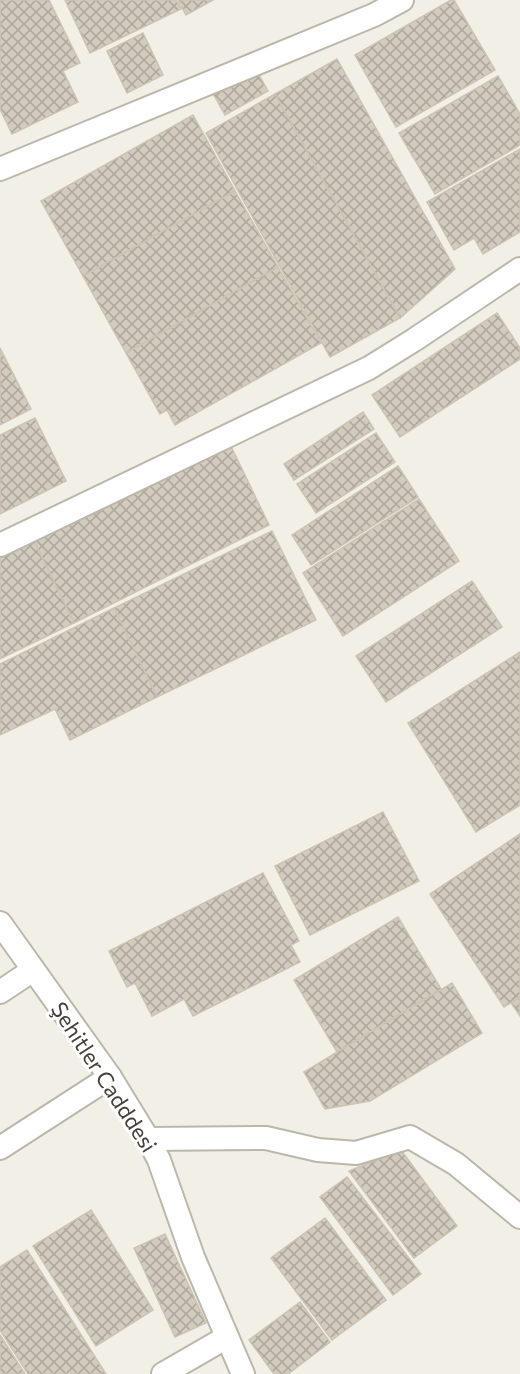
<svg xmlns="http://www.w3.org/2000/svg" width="520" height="1374" viewBox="0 0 520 1374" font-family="Commissioner,sans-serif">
	<defs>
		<pattern id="building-cross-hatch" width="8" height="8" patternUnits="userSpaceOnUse" patternTransform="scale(1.5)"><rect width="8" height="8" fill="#d2cbbe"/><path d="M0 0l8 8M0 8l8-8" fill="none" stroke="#aca69b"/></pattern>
	</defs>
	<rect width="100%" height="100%" fill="#f2efe7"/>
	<!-- building -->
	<g fill="url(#building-cross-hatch)" stroke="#ccc4b2" stroke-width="1.5">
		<polygon points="0,0 49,0 80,63 63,71 78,102 12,134 0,109"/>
		<polygon points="65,0 176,0 181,9 90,53"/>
		<polygon points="178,0 213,0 186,15"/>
		<polygon points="451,0 454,0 495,70 396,127 355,55"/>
		<polygon points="143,33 163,75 127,93 107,51"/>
		<polygon points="337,59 455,269 400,318 275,94"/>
		<polygon points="254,66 268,91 225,115 211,90"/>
		<polygon points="498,76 520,114 520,145 435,194 399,133"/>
		<polygon points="275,94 400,318 330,357 206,133"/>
		<polygon points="193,115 235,191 83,276 41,201"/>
		<polygon points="520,149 520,232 483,254 474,238 454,250 427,202"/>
		<polygon points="235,191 278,267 126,353 83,276"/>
		<polygon points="278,267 321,343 175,425 167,410 160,414 126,353"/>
		<polygon points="497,313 520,348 520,359 400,437 372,395"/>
		<polygon points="0,348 31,409 0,425"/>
		<polygon points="363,412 374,429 294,480 284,464"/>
		<polygon points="35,418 66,481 0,514 0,435"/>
		<polygon points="376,433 395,462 316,513 297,484"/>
		<polygon points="228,440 269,525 74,623 33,539"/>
		<polygon points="398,466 418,497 311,565 292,535"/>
		<polygon points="419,499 459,561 343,636 303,573"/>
		<polygon points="272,531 316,620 157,697 114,608"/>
		<polygon points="33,539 74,623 0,659 0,555"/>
		<polygon points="472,581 502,627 386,702 356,656"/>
		<polygon points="114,608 157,697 70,740 55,709 0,735 0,664"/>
		<polygon points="520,652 520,805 476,832 408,723"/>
		<polygon points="383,812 419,881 310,935 275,866"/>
		<polygon points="520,834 520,997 504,1007 430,894"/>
		<polygon points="263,873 299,941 291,945 300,962 193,1016 184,999 152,1016 135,983 127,987 109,951"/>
		<polygon points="398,917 441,989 337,1052 294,980"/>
		<polygon points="452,983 482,1033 370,1101 325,1109 304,1072"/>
		<polygon points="520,997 520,1016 511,1003"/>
		<polygon points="401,1150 457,1226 414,1258 349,1171"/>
		<polygon points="347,1177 421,1274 393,1295 320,1197"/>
		<polygon points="91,1210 153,1310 96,1346 33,1246"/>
		<polygon points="325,1218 386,1300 332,1340 271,1258"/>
		<polygon points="165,1234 206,1323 175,1337 134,1248"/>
		<polygon points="27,1250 106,1374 71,1374 70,1372 67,1374 28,1374 0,1330 0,1267"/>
		<polygon points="300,1302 330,1342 288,1374 274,1374 249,1340"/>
		<polygon points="0,1335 25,1374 0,1374"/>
	</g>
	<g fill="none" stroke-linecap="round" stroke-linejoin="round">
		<defs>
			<g id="minor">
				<polyline points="0,169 374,15 402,0"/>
				<polyline points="0,545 369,368 414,340 520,269"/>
				<polyline points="0,923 110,1077 148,1139 159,1160 193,1257 243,1374"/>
				<polyline points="0,992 33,970"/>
				<polyline points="148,1139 266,1138 318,1150 356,1153 410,1137 456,1164 520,1217"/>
				<polyline points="0,1148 110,1077"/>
				<polyline points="163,1374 227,1337"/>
			</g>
		</defs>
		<!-- minor casing -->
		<use href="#minor" stroke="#bcb7ab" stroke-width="26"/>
		<!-- minor -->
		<use href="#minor" stroke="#fff" stroke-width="22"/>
	</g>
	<g text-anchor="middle" stroke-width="6" stroke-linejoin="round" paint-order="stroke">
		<!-- street labels -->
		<g font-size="22" fill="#444037" stroke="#fff">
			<text transform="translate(104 1077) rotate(57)" y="8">Şehitler Cadddesi</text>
		</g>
	</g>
</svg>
